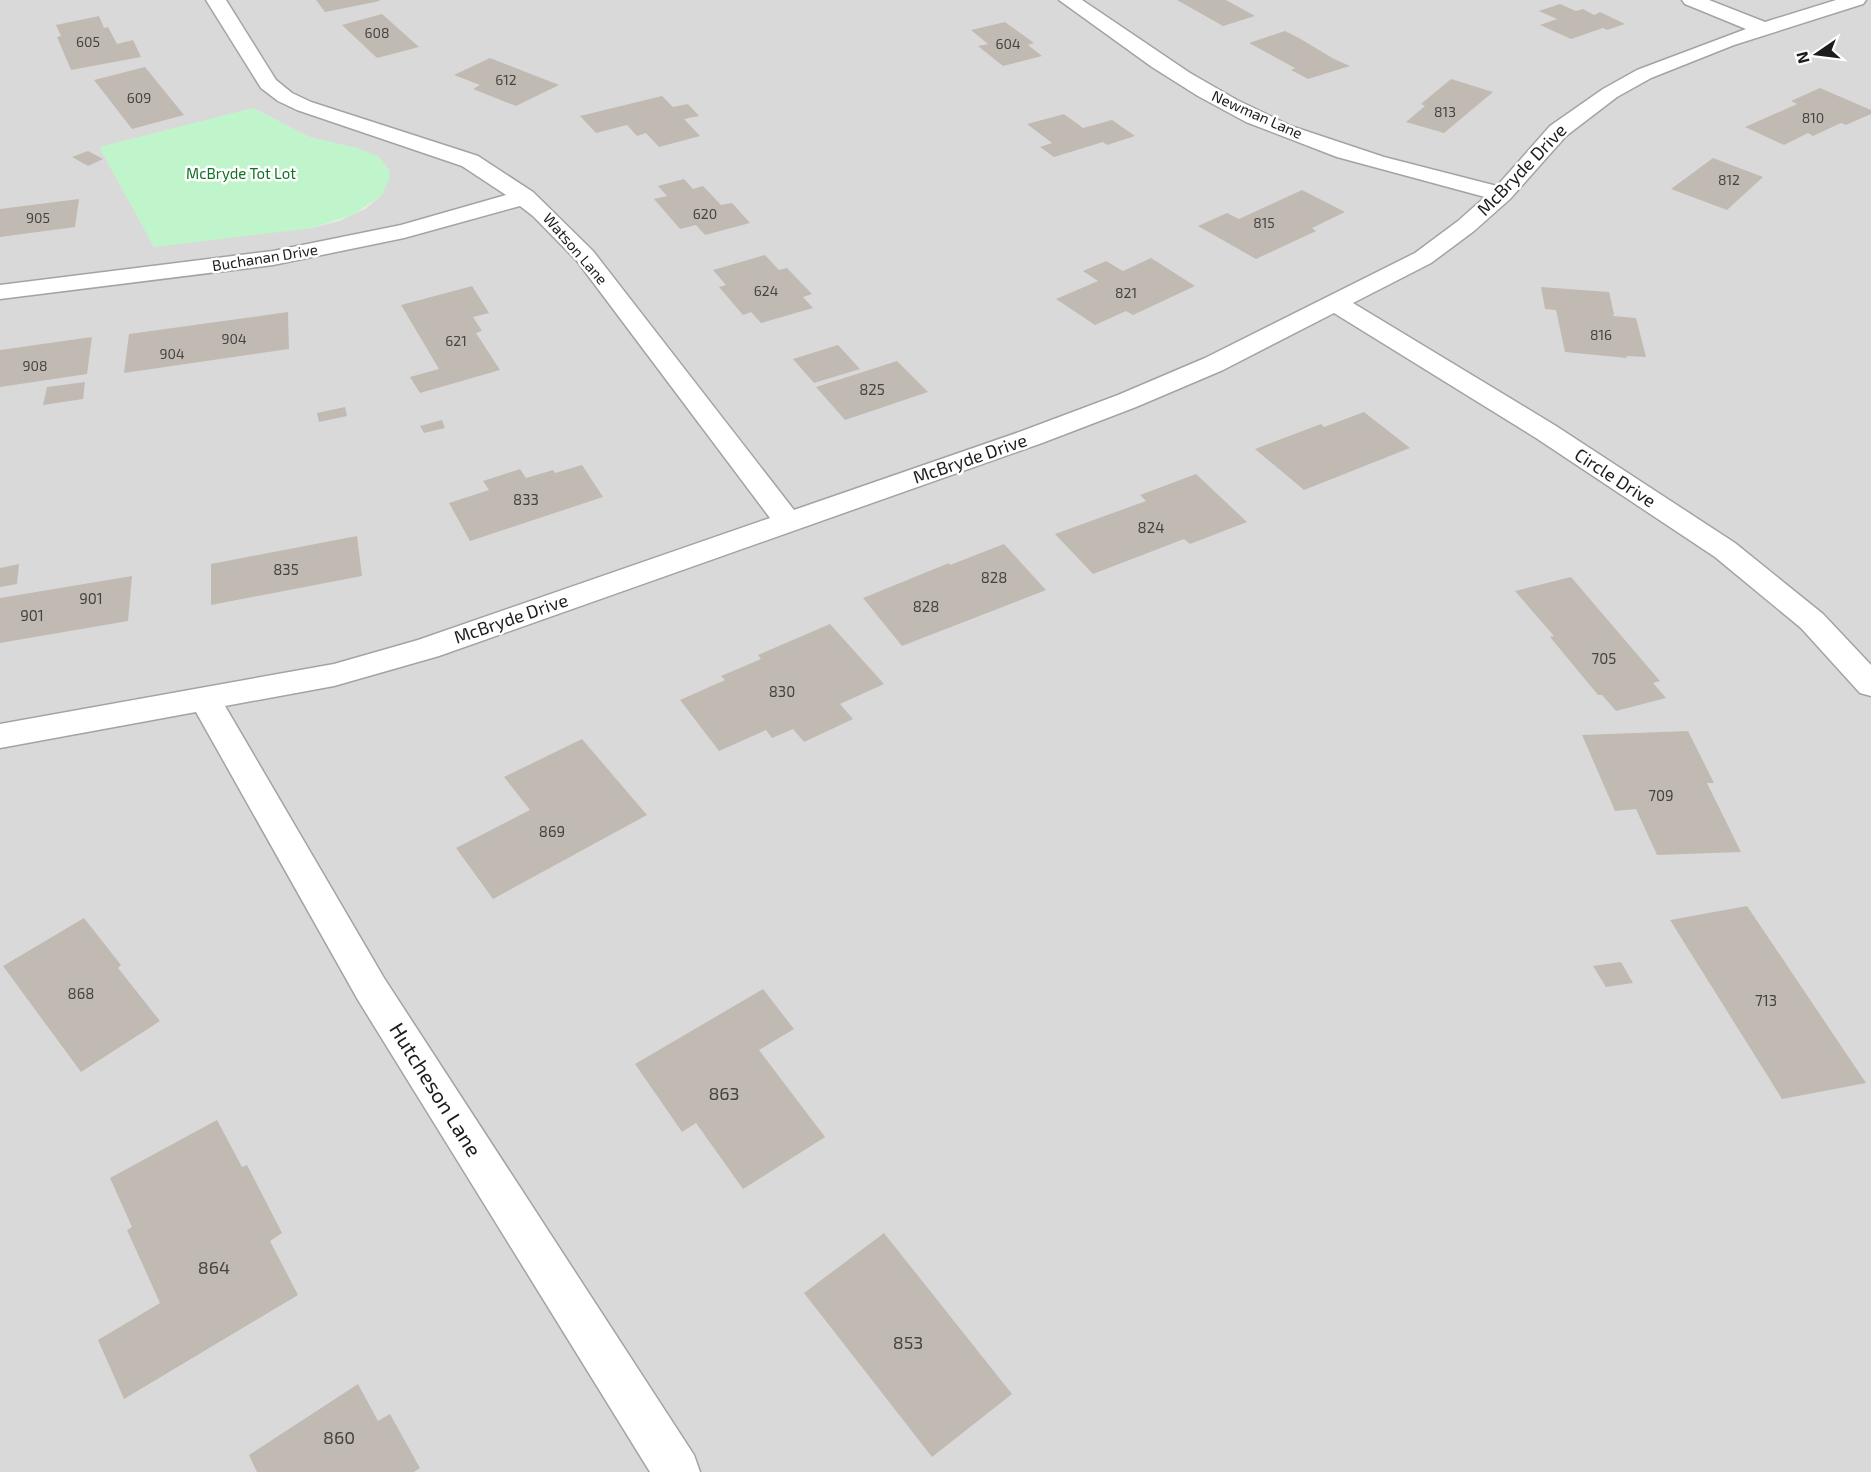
<svg xmlns="http://www.w3.org/2000/svg" width="1871" height="1472" viewBox="0 0 1871 1472" font-family="'Exo 2',sans-serif">
	<rect width="100%" height="100%" fill="#edebe2"/>
	<!-- residential -->
	<path fill="#dad9d9" fill-rule="evenodd" d="M0 0H1871V1472H0ZM253 108 309 137 379 157 389 170 382 195 365 209 339 221 312 228 284 230Z"/>
	<!-- park -->
	<polygon fill="#c0f5cb" points="253,108 309,137 358,148 379,157 389,170 390,177 382,195 353,215 312,228 154,247 99,147"/>
	<!-- building -->
	<g fill="#c1bab2">
		<polygon points="316,0 379,0 380,1 325,12"/>
		<polygon points="1177,0 1226,0 1255,16 1223,26"/>
		<polygon points="1560,4 1576,11 1583,9 1594,15 1600,12 1625,24 1607,30 1603,28 1571,39 1540,25 1557,19 1539,11"/>
		<polygon points="382,14 419,47 377,58 342,25"/>
		<polygon points="99,16 104,28 108,27 117,44 133,40 141,57 71,70 57,37 61,36 56,25"/>
		<polygon points="1005,22 1034,43 1028,45 1042,56 1003,66 978,46 988,44 971,30"/>
		<polygon points="1285,31 1299,38 1334,59 1350,66 1308,79 1291,70 1295,68 1249,43"/>
		<polygon points="490,58 559,85 516,106 473,89 480,85 454,75"/>
		<polygon points="145,67 184,115 132,129 94,80"/>
		<polygon points="1451,79 1493,92 1444,133 1406,122 1425,106 1421,104"/>
		<polygon points="1820,88 1871,110 1871,114 1846,125 1841,123 1813,136 1808,133 1784,145 1745,127 1797,104 1791,101"/>
		<polygon points="662,96 673,107 688,104 699,116 684,119 700,136 659,147 646,133 637,136 627,125 596,133 580,116"/>
		<polygon points="1064,114 1083,128 1112,120 1135,136 1107,145 1103,142 1054,157 1040,147 1052,143 1027,124"/>
		<polygon points="88,151 103,159 88,166 72,157"/>
		<polygon points="1713,158 1763,177 1727,210 1671,189"/>
		<polygon points="684,179 693,189 703,186 721,205 732,203 750,223 705,235 696,225 680,229 654,199 667,196 658,186"/>
		<polygon points="1302,190 1345,212 1312,228 1316,231 1256,259 1198,226 1227,213 1239,219"/>
		<polygon points="79,199 75,227 0,237 0,209"/>
		<polygon points="765,255 779,270 787,268 812,294 803,297 813,308 761,323 751,312 743,315 719,287 726,285 713,270"/>
		<polygon points="1151,258 1195,286 1133,315 1126,311 1095,325 1056,299 1098,281 1083,271 1106,261 1123,271"/>
		<polygon points="472,286 489,313 473,317 482,331 476,333 500,370 420,393 410,377 439,369 401,305"/>
		<polygon points="1541,287 1609,292 1614,314 1613,316 1636,318 1646,357 1626,356 1627,358 1565,352 1556,310 1545,309"/>
		<polygon points="288,312 289,349 124,373 129,334"/>
		<polygon points="92,337 87,374 0,387 0,350"/>
		<polygon points="838,345 860,369 814,383 793,359"/>
		<polygon points="897,361 928,392 845,420 816,387"/>
		<polygon points="85,382 83,399 43,405 47,387"/>
		<polygon points="345,407 347,416 319,422 317,413"/>
		<polygon points="1364,412 1410,448 1304,490 1255,449 1321,424 1324,427"/>
		<polygon points="442,420 445,428 424,433 420,426"/>
		<polygon points="582,465 603,497 470,541 449,503 489,490 483,481 520,469 526,478 553,470 555,473"/>
		<polygon points="1196,474 1247,522 1190,544 1184,539 1093,574 1055,534 1146,501 1140,495"/>
		<polygon points="357,536 362,576 211,605 211,564"/>
		<polygon points="1004,544 1046,590 902,646 863,598 949,563 950,565"/>
		<polygon points="19,564 17,584 0,587 0,568"/>
		<polygon points="132,576 128,621 0,643 0,598"/>
		<polygon points="1571,577 1660,681 1653,683 1666,698 1616,711 1602,695 1598,695 1550,637 1554,636 1515,591"/>
		<polygon points="830,624 884,684 840,704 853,719 804,742 793,729 772,738 766,730 719,751 680,700 725,680 721,676 761,659 758,655"/>
		<polygon points="1688,731 1714,783 1707,783 1741,852 1657,855 1636,809 1615,811 1582,735"/>
		<polygon points="582,739 647,815 493,899 456,848 530,810 504,777"/>
		<polygon points="1747,906 1866,1083 1782,1099 1670,920"/>
		<polygon points="84,918 121,965 118,968 160,1021 81,1072 3,966"/>
		<polygon points="1621,962 1633,983 1606,987 1593,966"/>
		<polygon points="763,989 794,1029 759,1050 825,1137 743,1189 696,1123 682,1132 635,1064"/>
		<polygon points="217,1120 242,1167 247,1165 282,1233 270,1241 298,1295 124,1399 98,1340 160,1303 127,1230 132,1227 110,1178"/>
		<polygon points="884,1233 1012,1394 932,1457 804,1293"/>
		<polygon points="358,1384 378,1421 390,1414 420,1468 414,1472 257,1472 249,1455"/>
	</g>
	<g fill="none" stroke-linecap="round" stroke-linejoin="round">
		<defs>
			<polygon id="minor" points="206,0 226,0 276,80 292,93 311,102 478,156 533,192 593,251 794,510 1022,431 1118,395 1205,358 1415,253 1458,221 1485,197 1337,157 1246,122 1198,96 1152,67 1059,0 1082,0 1190,73 1237,100 1291,126 1384,157 1497,186 1550,126 1603,89 1637,70 1746,29 1685,4 1682,0 1709,0 1765,22 1836,0 1866,0 1863,4 1734,45 1651,78 1617,97 1566,136 1510,199 1474,231 1431,263 1353,303 1556,426 1735,543 1823,614 1871,665 1871,696 1860,693 1801,628 1715,557 1536,438 1334,313 1223,370 1136,407 1042,443 439,656 334,686 225,706 384,978 694,1455 700,1472 650,1472 358,1000 196,712 0,748 0,724 334,664 418,640 770,518 577,261 533,216 520,206 404,238 273,265 0,299 0,285 273,251 401,225 506,195 462,166 297,110 278,101 261,88"/>
		</defs>
		<!-- minor casing -->
		<use href="#minor" stroke="#a3a3a3" stroke-width="3"/>
		<!-- minor -->
		<use href="#minor" fill="#fff" fill-rule="evenodd"/>
	</g>
	<g text-anchor="middle" stroke-width="5" stroke-linejoin="round" paint-order="stroke">
		<!-- far-number labels -->
		<g font-size="14" fill="#454442">
			<text x="377" y="38">608</text>
			<text x="88" y="47">605</text>
			<text x="1008" y="49">604</text>
			<text x="506" y="85">612</text>
			<text x="139" y="103">609</text>
			<text x="1445" y="117">813</text>
			<text x="1813" y="123">810</text>
			<text x="1729" y="185">812</text>
			<text x="705" y="219">620</text>
			<text x="38" y="223">905</text>
			<text x="1264" y="228">815</text>
			<text x="766" y="296">624</text>
			<text x="1126" y="298">821</text>
			<text x="1601" y="340">816</text>
			<text x="234" y="344">904</text>
			<text x="456" y="346">621</text>
			<text x="172" y="359">904</text>
			<text x="35" y="371">908</text>
		</g>
		<!-- far-street labels -->
		<g font-size="15" fill="#1c1c1c" stroke="#fff">
			<text transform="translate(1257 115) rotate(24)" y="5">Newman Lane</text>
			<text transform="translate(575 249) rotate(49)" y="5">Watson Lane</text>
			<text transform="translate(265 258) rotate(-9)" y="5">Buchanan Drive</text>
		</g>
		<!-- far-park labels -->
		<g font-size="15" fill="#117226" stroke="#fff">
			<text x="241" y="179">McBryde Tot Lot</text>
		</g>
		<!-- number labels -->
		<g font-size="15" fill="#454442">
			<text x="872" y="395">825</text>
			<text x="526" y="505">833</text>
			<text x="1151" y="533">824</text>
			<text x="286" y="575">835</text>
			<text x="994" y="583">828</text>
			<text x="91" y="604">901</text>
			<text x="926" y="612">828</text>
			<text x="32" y="621">901</text>
			<text x="1604" y="664">705</text>
			<text x="782" y="697">830</text>
			<text x="1661" y="801">709</text>
			<text x="552" y="837">869</text>
			<text x="81" y="999">868</text>
			<text x="1766" y="1006">713</text>
		</g>
		<!-- street labels -->
		<g font-size="18" fill="#1c1c1c" stroke="#fff">
			<text transform="translate(1522 170) rotate(-46)" y="6">McBryde Drive</text>
			<text transform="translate(970 459) rotate(-19)" y="6">McBryde Drive</text>
			<text transform="translate(1615 478) rotate(33)" y="6">Circle Drive</text>
			<text transform="translate(511 619) rotate(-19)" y="6">McBryde Drive</text>
		</g>
		<!-- near-number labels -->
		<g font-size="18" fill="#454442">
			<text x="724" y="1100">863</text>
			<text x="214" y="1274">864</text>
			<text x="908" y="1349">853</text>
			<text x="339" y="1444">860</text>
		</g>
		<!-- near-street labels -->
		<g font-size="21" fill="#1c1c1c" stroke="#fff">
			<text transform="translate(435 1090) rotate(58)" y="7">Hutcheson Lane</text>
		</g>
	</g>
	<!-- north arrow -->
	<g transform="translate(1817 54) rotate(256)" stroke="#ffffff" stroke-width="4.5" paint-order="stroke">
	<path d="M0-4.5L10 22L0 15L-10 22Z" fill="#1c1c1c"/>
	<text y="-9" font-size="16" font-weight="bold" text-anchor="middle" fill="#1c1c1c">N</text>
	</g>
</svg>
